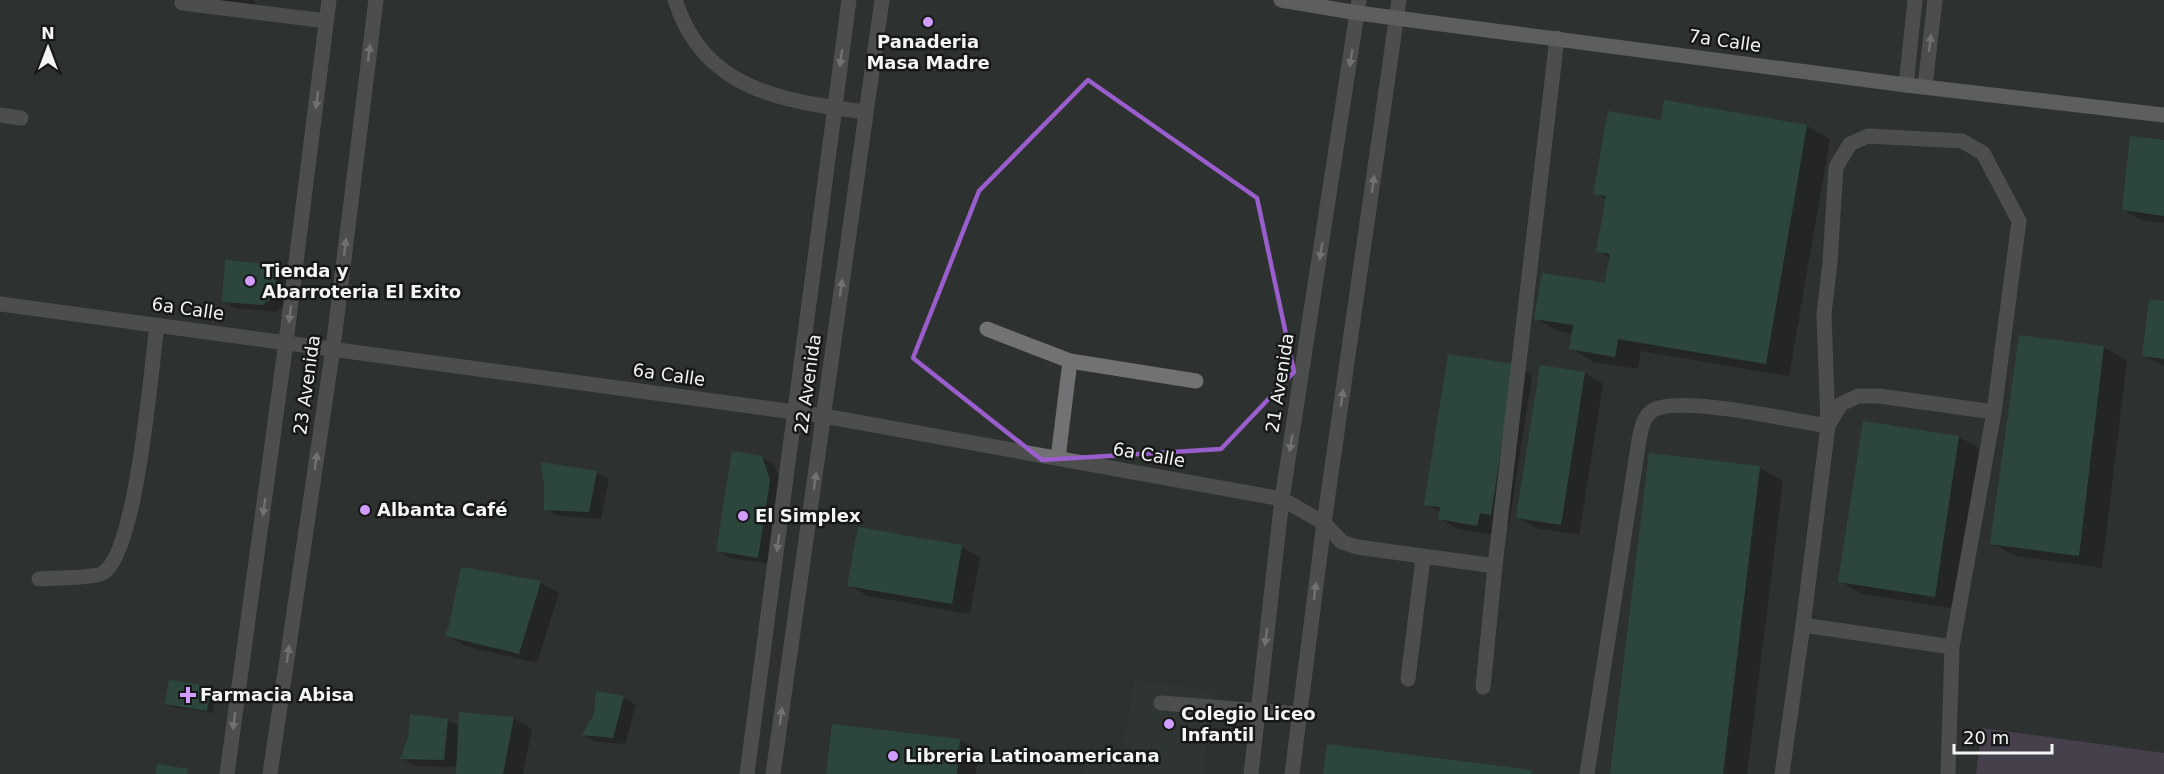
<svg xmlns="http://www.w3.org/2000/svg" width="2164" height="774" viewBox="0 0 2164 774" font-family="'DejaVu Sans',sans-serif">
	<rect width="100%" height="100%" fill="#2d3130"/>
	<!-- built -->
	<polygon fill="#313b37" points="1134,680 1215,691 1203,774 1084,774 1086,757 1122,762"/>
	<!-- green -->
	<polygon fill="#625370" points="1982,728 2164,753 2164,774 1976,774"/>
	<!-- shadow -->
	<g fill="#0007">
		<polygon points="210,0 255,0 254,7"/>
		<polygon points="1666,102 1807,126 1830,139 1789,376 1641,351 1638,369 1593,362 1571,348 1573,334 1558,331 1535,318 1606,285 1611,259 1598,251 1607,200 1595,193 1662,121"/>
		<polygon points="2164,141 2164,223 2142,220 2123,210"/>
		<polygon points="277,266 290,274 287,304 276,312 236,308 223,301"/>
		<polygon points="2164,302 2164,366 2143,355"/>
		<polygon points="2104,347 2127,361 2102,568 2015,556 1992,543"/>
		<polygon points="1514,365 1532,376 1509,525 1498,523 1496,535 1458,529 1440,519 1440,512 1426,504"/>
		<polygon points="1585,373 1603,384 1579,535 1536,528 1518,517"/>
		<polygon points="1959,437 1982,450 1957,609 1862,594 1839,581"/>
		<polygon points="762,457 775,465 782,488 770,564 730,558 718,550"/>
		<polygon points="1760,468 1783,481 1747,774 1612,774"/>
		<polygon points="596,472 609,479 601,519 558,516 545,509"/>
		<polygon points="962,547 980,557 970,614 867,596 849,585"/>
		<polygon points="462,569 541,583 559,593 537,663 465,646 447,635"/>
		<polygon points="210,688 216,691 213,713 173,707 167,703"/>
		<polygon points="623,697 636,705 625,744 596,742 584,735"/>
		<polygon points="513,718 532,729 523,774 458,774 458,767 414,766 402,758 410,738 447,720 460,727"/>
		<polygon points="833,725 960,740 978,751 976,774 827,774"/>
	</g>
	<!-- building -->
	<g fill="#2b604f">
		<polygon points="1664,100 1807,125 1766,364 1618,339 1615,357 1569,349 1573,325 1534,319 1542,273 1605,283 1610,254 1596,252 1606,196 1593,194 1608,111 1661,120"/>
		<polygon points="2130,136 2164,140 2164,216 2122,210"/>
		<polygon points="225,260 278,265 274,297 262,305 222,302"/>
		<polygon points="2149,299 2164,301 2164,359 2142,356"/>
		<polygon points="2019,335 2104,346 2079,556 1990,544"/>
		<polygon points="1448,354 1514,364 1491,515 1480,513 1477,526 1438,519 1440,507 1424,505"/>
		<polygon points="1540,365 1585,372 1561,525 1516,518"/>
		<polygon points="1863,421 1959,436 1935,597 1838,582"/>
		<polygon points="732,451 762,456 770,480 758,558 716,551"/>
		<polygon points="1649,453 1760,466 1723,774 1610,774"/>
		<polygon points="541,462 597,471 589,512 544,510 544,486"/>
		<polygon points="858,527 962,545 952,604 847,586"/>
		<polygon points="461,567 541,581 519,654 445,636 449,625"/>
		<polygon points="169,680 211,686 207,711 165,704"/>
		<polygon points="596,691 624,696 613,738 582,735 594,714"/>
		<polygon points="459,712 514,717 503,774 456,774"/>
		<polygon points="410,714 448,719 444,760 400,759 408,738"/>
		<polygon points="832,724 960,739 957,774 826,774"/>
		<polygon points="1327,744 1531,770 1531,774 1323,774"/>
		<polygon points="157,764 188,769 187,774 156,774"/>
	</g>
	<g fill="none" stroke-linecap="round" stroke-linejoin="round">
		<!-- service -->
		<g stroke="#727173" stroke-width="15">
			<path d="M675 0C704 91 783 101 865 112"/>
			<polyline points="182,3 326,21"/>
			<polyline points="0,115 21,118"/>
			<polyline points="987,329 1070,361 1058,458"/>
			<polyline points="1070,361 1196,381"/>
			<polyline points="1324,523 1342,542 1357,547 1495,566 1483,687"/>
			<polyline points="1495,566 1557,38"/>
			<path d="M39 579C51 578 95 578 103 573 137 552 151 369 157 325"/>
			<polyline points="1408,679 1423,558"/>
			<polyline points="1161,703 1300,714"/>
			<path d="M1587 774 1639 440C1641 430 1643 417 1652 411 1676 394 1795 421 1828 426L1841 404 1858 396H1879L1994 412"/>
			<polyline points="1782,774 1803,625"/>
			<polyline points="1948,774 1952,647 1994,412 2019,221 1983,153 1962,141 1868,136 1850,144 1836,167 1830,262 1824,314 1828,426 1803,625 1952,647"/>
		</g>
		<!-- minor -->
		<g stroke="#727173" stroke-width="15">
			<polyline points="1906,85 1915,0"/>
			<polyline points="1925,86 1935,0"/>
			<polyline points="0,304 824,416 1282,499 1324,523"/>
			<polyline points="747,774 849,0"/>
			<polyline points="773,774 882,0"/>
		</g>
		<!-- tertiary -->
		<g stroke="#727173" stroke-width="15">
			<polyline points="227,774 286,342 329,0"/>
			<polyline points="270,774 333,348 376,0"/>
			<polyline points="1251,774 1282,499 1359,0"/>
			<polyline points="1292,774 1324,523 1399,0"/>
		</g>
		<!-- secondary -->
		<polyline stroke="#979698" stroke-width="15" points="1281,0 1358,13 1906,85 2164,115"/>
	</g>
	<!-- one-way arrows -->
	<defs><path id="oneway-solid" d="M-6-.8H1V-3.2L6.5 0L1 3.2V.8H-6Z" transform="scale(1.5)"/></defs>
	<g fill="#bfc0c0">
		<use href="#oneway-solid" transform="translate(1930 43) rotate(-83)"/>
		<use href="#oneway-solid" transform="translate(369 53) rotate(-83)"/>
		<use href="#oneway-solid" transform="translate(841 58) rotate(98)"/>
		<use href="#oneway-solid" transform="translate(1351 58) rotate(99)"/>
		<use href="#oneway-solid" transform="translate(317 100) rotate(97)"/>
		<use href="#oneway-solid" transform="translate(1373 184) rotate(-82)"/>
		<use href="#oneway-solid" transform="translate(345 247) rotate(-83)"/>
		<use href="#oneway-solid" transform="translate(1321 251) rotate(99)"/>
		<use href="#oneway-solid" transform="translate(841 288) rotate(-82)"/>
		<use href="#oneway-solid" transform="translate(290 314) rotate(97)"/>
		<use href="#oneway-solid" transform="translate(1342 398) rotate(-82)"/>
		<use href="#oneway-solid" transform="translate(1291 443) rotate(99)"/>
		<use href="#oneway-solid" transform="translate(316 461) rotate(-82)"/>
		<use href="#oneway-solid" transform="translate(815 481) rotate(-82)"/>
		<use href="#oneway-solid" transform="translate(264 507) rotate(98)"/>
		<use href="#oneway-solid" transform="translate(778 543) rotate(98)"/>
		<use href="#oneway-solid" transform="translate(1315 591) rotate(-83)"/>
		<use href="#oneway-solid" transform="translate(1266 637) rotate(97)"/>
		<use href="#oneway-solid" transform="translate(288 654) rotate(-82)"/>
		<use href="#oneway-solid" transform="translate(781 716) rotate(-82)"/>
		<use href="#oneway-solid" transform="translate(234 721) rotate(98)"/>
	</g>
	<!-- marked area -->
	<path d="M0 0H2164V774H0ZM1088 80 1257 198 1294 372 1221 449 1042 460 913 358 979 191Z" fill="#2d3130" fill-opacity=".55" fill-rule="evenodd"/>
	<path fill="none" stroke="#995ecc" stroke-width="4.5" stroke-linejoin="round" d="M1088 80 1257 198 1294 372 1221 449 1042 460 913 358 979 191Z"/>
	<!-- markers -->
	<g fill="#d19dfe" stroke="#171918" stroke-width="2">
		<circle cx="928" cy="22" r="6"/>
		<circle cx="250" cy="281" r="6"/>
		<circle cx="365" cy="510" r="6"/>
		<circle cx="743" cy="516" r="6"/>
		<path d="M185 686h6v6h6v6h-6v6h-6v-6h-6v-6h6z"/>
		<circle cx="1169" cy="724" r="6"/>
		<circle cx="893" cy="756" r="6"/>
	</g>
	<g text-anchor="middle" stroke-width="5" stroke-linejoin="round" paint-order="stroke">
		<!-- street labels -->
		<g font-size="18" fill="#f3f5f4" stroke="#171918">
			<text transform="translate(1725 41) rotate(8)" y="6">7a Calle</text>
			<text transform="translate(188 309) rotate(8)" y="6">6a Calle</text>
			<text transform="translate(669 375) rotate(8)" y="6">6a Calle</text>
			<text transform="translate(1280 383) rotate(-81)" y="6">21 Avenida</text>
			<text transform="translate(808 384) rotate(-82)" y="6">22 Avenida</text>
			<text transform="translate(307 385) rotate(-82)" y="6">23 Avenida</text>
			<text transform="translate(1149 455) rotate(10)" y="6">6a Calle</text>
		</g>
		<!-- poi labels -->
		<g font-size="18" font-weight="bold" fill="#f3f5f4" stroke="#171918" text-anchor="start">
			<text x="928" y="48" text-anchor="middle">Panaderia<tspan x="928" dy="21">Masa Madre</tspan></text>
			<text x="262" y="277">Tienda y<tspan x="262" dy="21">Abarroteria El Exito</tspan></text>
			<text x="377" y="516">Albanta Café</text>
			<text x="755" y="522">El Simplex</text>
			<text x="200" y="701">Farmacia Abisa</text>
			<text x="1181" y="720">Colegio Liceo<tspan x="1181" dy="21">Infantil</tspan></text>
			<text x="905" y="762">Libreria Latinoamericana</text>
		</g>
	</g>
	<!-- north arrow -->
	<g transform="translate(48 48)" stroke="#171918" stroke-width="4.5" paint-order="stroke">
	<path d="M0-4.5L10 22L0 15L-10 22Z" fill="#f3f5f4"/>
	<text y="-9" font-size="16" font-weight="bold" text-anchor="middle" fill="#f3f5f4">N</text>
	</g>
	<!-- scale -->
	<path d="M1954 744v9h98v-9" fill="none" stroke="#f3f5f4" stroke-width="3"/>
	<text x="1963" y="744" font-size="18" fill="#f3f5f4" stroke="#171918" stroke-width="4.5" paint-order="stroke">20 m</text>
</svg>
